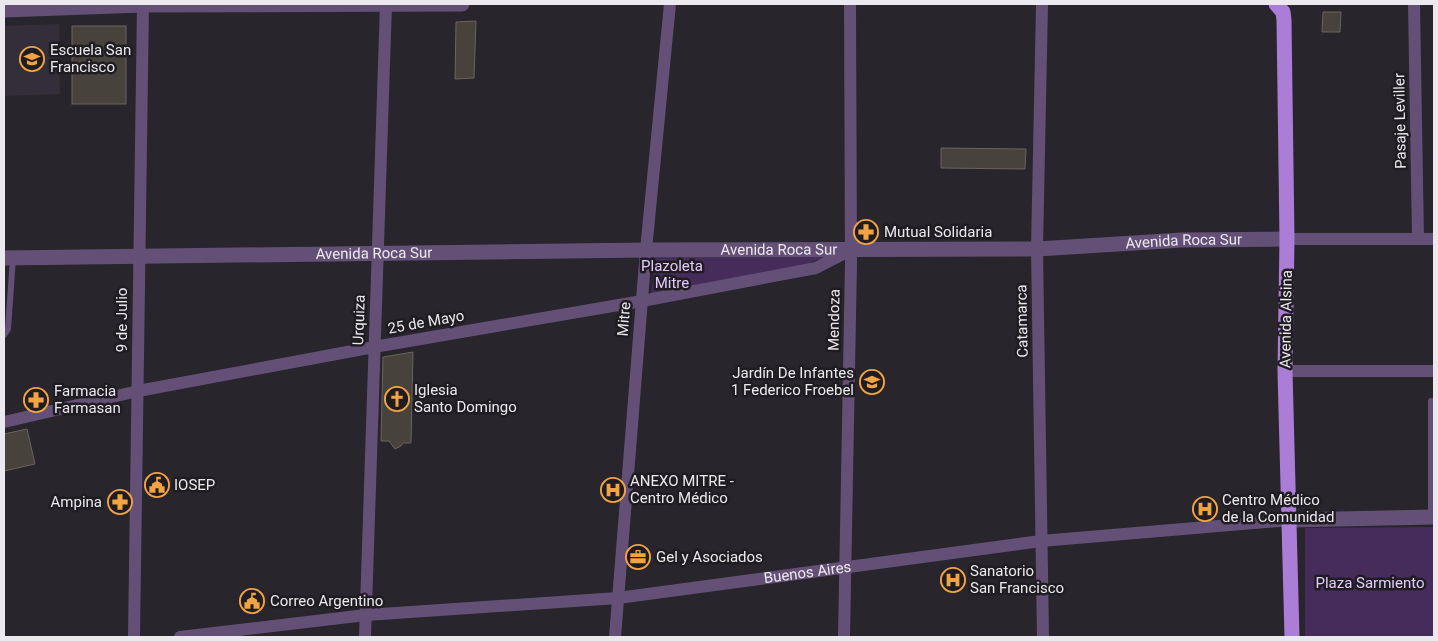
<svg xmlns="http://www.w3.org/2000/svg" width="1438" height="641" viewBox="0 0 1438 641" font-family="Roboto,sans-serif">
	<rect width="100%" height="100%" fill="#28252c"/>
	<!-- built -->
	<polygon fill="#342e3a" points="59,24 60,94 4,96 4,26"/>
	<!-- green -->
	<g fill="#452c5a">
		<polygon points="827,257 803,265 651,295 655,258"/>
		<polygon points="1434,527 1434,637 1305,637 1305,528"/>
	</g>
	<!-- building -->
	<g fill="#48423c" stroke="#6a645d">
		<polygon points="1323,12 1341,12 1340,32 1322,32"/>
		<polygon points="476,21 474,78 455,79 456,22"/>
		<rect x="72" y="26" width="54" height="78"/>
		<polygon points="941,148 1026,149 1025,169 941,168"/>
		<polygon points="413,352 411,443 403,443 401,446 395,449 389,441 381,441 383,357"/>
		<polygon points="27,429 35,464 4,471 4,434"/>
	</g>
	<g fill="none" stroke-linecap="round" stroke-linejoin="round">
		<!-- service -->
		<g stroke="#645077" stroke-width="6">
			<polyline points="4,335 8,329 13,258"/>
			<polyline points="1431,401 1431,517"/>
		</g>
		<!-- minor -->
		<g stroke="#645077" stroke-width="12">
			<polyline points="1042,4 1037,249 1043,637"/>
			<polyline points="1414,4 1418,239"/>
			<polyline points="1287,239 1434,239"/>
			<polyline points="1285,371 1434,371"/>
			<polyline points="4,422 138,391 374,347 642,301 816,268 851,250"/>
			<polyline points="134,637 143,4"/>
			<path id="s1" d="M180 637 366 615 618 598 1041 541 1290 520"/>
			<polyline points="365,637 386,4"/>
			<polyline points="615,637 646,250 670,4"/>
			<polyline points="844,637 851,263 850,4"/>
		</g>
		<!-- tertiary -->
		<g stroke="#645077" stroke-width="15">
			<polyline points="4,10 143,5 462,4"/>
			<path id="s2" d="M4 258 646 250 1037 249 1182 240 1287 239"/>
			<polyline points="1290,520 1434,517"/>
		</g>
		<!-- trunk -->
		<polyline stroke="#ac7dd6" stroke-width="15" points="1276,4 1283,12 1284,20 1287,239 1285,371 1292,637"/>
	</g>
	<!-- icons -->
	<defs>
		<symbol id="school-ring" viewBox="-11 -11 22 22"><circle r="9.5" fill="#1f1c22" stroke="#f3a442" stroke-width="1.5"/><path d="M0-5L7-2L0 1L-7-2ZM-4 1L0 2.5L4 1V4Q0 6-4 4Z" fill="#f3a442"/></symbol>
		<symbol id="pharmacy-ring" viewBox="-11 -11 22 22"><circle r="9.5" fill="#1f1c22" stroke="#f3a442" stroke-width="1.5"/><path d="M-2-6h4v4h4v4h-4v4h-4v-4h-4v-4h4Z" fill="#f3a442"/></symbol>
		<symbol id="church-ring" viewBox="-11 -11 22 22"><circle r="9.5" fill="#1f1c22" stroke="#f3a442" stroke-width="1.5"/><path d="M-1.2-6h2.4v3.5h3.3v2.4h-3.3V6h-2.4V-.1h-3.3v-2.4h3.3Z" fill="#f3a442"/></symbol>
		<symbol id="civic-ring" viewBox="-11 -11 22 22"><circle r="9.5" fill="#1f1c22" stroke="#f3a442" stroke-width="1.5"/><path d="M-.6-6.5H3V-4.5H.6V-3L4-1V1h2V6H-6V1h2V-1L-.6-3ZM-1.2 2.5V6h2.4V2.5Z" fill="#f3a442"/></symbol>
		<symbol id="hospital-ring" viewBox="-11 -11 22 22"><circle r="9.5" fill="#1f1c22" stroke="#f3a442" stroke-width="1.5"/><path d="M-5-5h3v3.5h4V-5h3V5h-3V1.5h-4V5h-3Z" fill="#f3a442"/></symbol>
		<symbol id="office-ring" viewBox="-11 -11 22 22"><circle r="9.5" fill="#1f1c22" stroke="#f3a442" stroke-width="1.5"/><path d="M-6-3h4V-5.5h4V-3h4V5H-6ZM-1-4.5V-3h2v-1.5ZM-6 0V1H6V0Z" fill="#f3a442"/></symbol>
	</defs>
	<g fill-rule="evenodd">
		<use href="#school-ring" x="18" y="45" width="28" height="28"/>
		<use href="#pharmacy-ring" x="852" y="218" width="28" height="28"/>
		<use href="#school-ring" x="858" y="368" width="28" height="28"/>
		<use href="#church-ring" x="383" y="385" width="28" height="28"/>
		<use href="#pharmacy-ring" x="22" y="386" width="28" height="28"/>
		<use href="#civic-ring" x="143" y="471" width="28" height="28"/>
		<use href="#hospital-ring" x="599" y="476" width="28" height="28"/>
		<use href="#pharmacy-ring" x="106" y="488" width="28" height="28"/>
		<use href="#hospital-ring" x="1191" y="495" width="28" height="28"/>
		<use href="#office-ring" x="624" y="543" width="28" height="28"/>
		<use href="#hospital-ring" x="939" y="566" width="28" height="28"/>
		<use href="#civic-ring" x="238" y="587" width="28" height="28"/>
	</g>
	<g text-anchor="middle" stroke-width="5" stroke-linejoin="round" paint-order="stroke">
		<!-- poi labels -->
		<g font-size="15" fill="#ebe9ed" stroke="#1f1c22" text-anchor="start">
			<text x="50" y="55">Escuela San<tspan x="50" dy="17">Francisco</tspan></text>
			<text x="884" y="237">Mutual Solidaria</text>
			<text x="854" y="378" text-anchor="end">Jardín De Infantes<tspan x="854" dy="17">1 Federico Froebel</tspan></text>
			<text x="414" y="395">Iglesia<tspan x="414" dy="17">Santo Domingo</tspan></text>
			<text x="54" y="396">Farmacia<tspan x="54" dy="17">Farmasan</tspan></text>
			<text x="630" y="486">ANEXO MITRE -<tspan x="630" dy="17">Centro Médico</tspan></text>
			<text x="174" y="490">IOSEP</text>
			<text x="1222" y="505">Centro Médico<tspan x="1222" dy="17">de la Comunidad</tspan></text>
			<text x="102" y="507" text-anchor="end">Ampina</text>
			<text x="656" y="562">Gel y Asociados</text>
			<text x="970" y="576">Sanatorio<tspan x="970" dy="17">San Francisco</tspan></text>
			<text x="270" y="606">Correo Argentino</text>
		</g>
		<!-- street labels -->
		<g font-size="15" fill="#ebe9ed" stroke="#1f1c22">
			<text transform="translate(1400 121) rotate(-91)" y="5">Pasaje Leviller</text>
			<text dy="5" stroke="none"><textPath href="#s2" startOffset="1180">Avenida Roca Sur</textPath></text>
			<text dy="5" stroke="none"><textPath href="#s2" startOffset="775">Avenida Roca Sur</textPath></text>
			<text dy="5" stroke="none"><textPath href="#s2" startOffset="370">Avenida Roca Sur</textPath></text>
			<text transform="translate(624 319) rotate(-85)" y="5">Mitre</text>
			<text transform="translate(1286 319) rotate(-89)" y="5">Avenida Alsina</text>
			<text transform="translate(122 320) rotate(-90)" y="5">9 de Julio</text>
			<text transform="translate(359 320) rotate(-88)" y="5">Urquiza</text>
			<text transform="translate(834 320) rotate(-89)" y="5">Mendoza</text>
			<text transform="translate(1022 321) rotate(-91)" y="5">Catamarca</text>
			<text transform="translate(426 322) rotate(-10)" y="5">25 de Mayo</text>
			<text dy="5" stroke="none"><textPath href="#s1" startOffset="631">Buenos Aires</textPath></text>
		</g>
		<!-- park labels -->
		<g font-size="15" fill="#e3cbfb" stroke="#1f1c22">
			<text x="672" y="271">Plazoleta<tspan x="672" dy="17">Mitre</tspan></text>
			<text x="1370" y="588">Plaza Sarmiento</text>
		</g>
	</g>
	<!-- border -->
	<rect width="1438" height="641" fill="none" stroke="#ebe9ed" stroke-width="10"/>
</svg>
